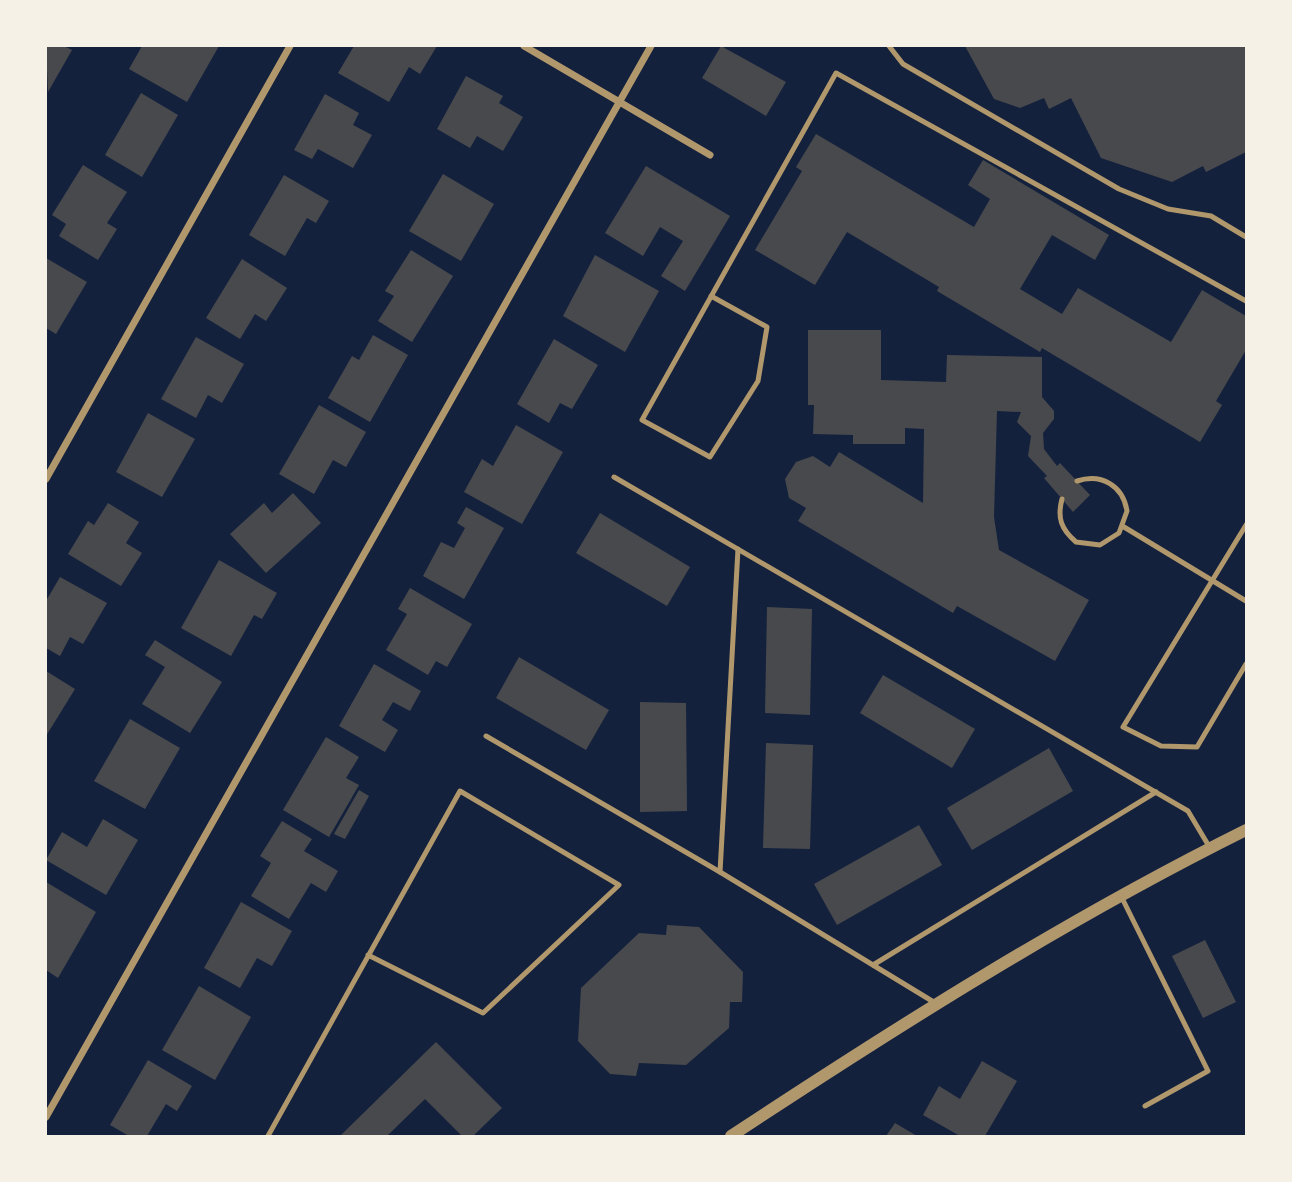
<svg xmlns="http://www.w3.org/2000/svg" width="1292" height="1182" viewBox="0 0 1292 1182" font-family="Rubik,sans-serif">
	<rect width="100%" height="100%" fill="#14213d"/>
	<!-- building -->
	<g fill="#48494c">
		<polygon points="46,46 64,46 72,50 48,92"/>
		<polygon points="142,46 219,46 187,102 129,69"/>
		<polygon points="354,46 437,46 420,74 409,67 389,102 338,73"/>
		<polygon points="721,46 786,82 766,116 702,78"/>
		<polygon points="965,46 1246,46 1246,152 1206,172 1203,166 1172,182 1101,158 1071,98 1049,109 1044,98 1020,108 994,99"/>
		<polygon points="466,76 503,96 499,103 523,117 503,151 477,136 470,148 437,129"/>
		<polygon points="141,93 178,115 142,177 105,155"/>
		<polygon points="325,94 359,113 353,125 372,135 353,168 318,149 312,159 294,150"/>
		<polygon points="816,134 974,227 990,199 968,185 983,160 1109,235 1095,260 1052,235 1020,289 1062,314 1078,288 1171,342 1202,290 1246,316 1246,350 1216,401 1222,405 1200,442 1042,348 1040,352 937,291 939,287 847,232 815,285 755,250 802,171 796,167"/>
		<polygon points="83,165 127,192 107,223 117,229 98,260 59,236 66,224 52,215"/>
		<polygon points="646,166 730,216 685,291 661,276 683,241 660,227 643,256 605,233"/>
		<polygon points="443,174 494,204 461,261 409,231"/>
		<polygon points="284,175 329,201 316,223 307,218 285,256 249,235"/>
		<polygon points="411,250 453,276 412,342 378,321 394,296 385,291"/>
		<polygon points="595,255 659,291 625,352 563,316"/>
		<polygon points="46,258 87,282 56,334 46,328"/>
		<polygon points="242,259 287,288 266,321 255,314 240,339 206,318"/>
		<polygon points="808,330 881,330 881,380 946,382 947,355 1042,357 1042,397 1054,411 1054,419 1043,433 1044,449 1057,466 1060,463 1090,495 1073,512 1044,478 1047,476 1028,456 1031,436 1017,422 1021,412 997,411 994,517 999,550 1089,600 1055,661 957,606 953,613 798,521 806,508 789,498 785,479 796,462 813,456 830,467 839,452 923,503 924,429 905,428 905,444 853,444 853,435 813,434 814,405 808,405"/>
		<polygon points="373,335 408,355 370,422 328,398 352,356 359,360"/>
		<polygon points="196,337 244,364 222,403 208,395 196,418 161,399"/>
		<polygon points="554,339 598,365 572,409 560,403 549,423 517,404"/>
		<polygon points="319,405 366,432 346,467 333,460 314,494 279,474"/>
		<polygon points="148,413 195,439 162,497 116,472"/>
		<polygon points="516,425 563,452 522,524 464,492 482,459 493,466"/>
		<polygon points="293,493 321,523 266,573 230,534 264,503 272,513"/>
		<polygon points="108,503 139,522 126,543 142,553 121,586 68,554 88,521 94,525"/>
		<polygon points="466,507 504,528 464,599 423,576 441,542 454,548 465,528 457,523"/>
		<polygon points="600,513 690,567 667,606 576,553"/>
		<polygon points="219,560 277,593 262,619 254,615 231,656 181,628"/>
		<polygon points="60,577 107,603 83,644 70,637 60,656 46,648 46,601"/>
		<polygon points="410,588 472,624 447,667 436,661 428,675 386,650 407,614 398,609"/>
		<polygon points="767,607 812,609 810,715 765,713"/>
		<polygon points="155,640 222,682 190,733 142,704 165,667 145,655"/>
		<polygon points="519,657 609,710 586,750 496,698"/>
		<polygon points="374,664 421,691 410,711 393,702 382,720 398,730 385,752 339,726"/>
		<polygon points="46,671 75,689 46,736"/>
		<polygon points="883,675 975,729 952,768 860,713"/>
		<polygon points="640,702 686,703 687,811 640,812"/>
		<polygon points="130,719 180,748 145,809 94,781"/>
		<polygon points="326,737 359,757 346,778 359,785 329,837 283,810"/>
		<polygon points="766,743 813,745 810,849 763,848"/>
		<polygon points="1049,748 1073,791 972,850 947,808"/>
		<polygon points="359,790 369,796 345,839 334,834"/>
		<polygon points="103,819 138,840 106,895 46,860 62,832 87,847"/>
		<polygon points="282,821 312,839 304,851 338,871 326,892 311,883 289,919 251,896 271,863 260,856"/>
		<polygon points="919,825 942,865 837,925 814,884"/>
		<polygon points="46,882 96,912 58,978 46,970"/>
		<polygon points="241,902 292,931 272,966 257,958 240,988 204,968"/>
		<polygon points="667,925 699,927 743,972 742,1002 730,1002 729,1028 686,1065 639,1063 636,1076 610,1074 578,1041 581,988 639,933 666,935"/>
		<polygon points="1205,940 1236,1002 1203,1018 1172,956"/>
		<polygon points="199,986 251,1017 215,1080 162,1050"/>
		<polygon points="436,1042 502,1108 473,1136 462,1136 425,1099 387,1136 340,1136"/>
		<polygon points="148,1060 192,1086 177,1111 166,1104 147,1136 129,1136 110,1125"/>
		<polygon points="982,1061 1017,1081 985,1136 960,1136 923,1115 939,1086 960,1099"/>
		<polygon points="895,1123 917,1136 886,1136"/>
	</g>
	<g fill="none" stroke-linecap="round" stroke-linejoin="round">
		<!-- service -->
		<g stroke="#b1986c" stroke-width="5">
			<polyline points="889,46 903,64 1119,189 1168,209 1211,216 1246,237"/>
			<polyline points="711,296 767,327 758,381 710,457 642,420 836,73 1246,301"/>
			<polyline points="614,477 1188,811 1210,848"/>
			<path d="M1062 499C1057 518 1061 529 1076 542L1100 545 1119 533 1127 511C1123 486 1102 473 1077 481"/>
			<polyline points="1246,525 1123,727 1161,746 1197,747 1246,664"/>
			<polyline points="1124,527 1246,601"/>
			<polyline points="738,549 720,872 937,1004"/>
			<polyline points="486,736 720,872"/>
			<polyline points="1121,896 1208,1071 1145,1106"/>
			<polyline points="873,965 1156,792"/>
			<polyline points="268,1136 460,791 619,885 483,1013 368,955"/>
		</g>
		<!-- minor -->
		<g stroke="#b1986c" stroke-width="7">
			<polyline points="524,46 710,155"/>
			<polyline points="46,479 290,46"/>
			<polyline points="46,1117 651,46"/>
		</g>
		<!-- tertiary -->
		<path stroke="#b1986c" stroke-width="12" d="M731 1136C898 1026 1067 919 1246 830"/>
	</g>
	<!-- border -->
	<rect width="1292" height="1182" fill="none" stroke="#f6f1e7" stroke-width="94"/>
</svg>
